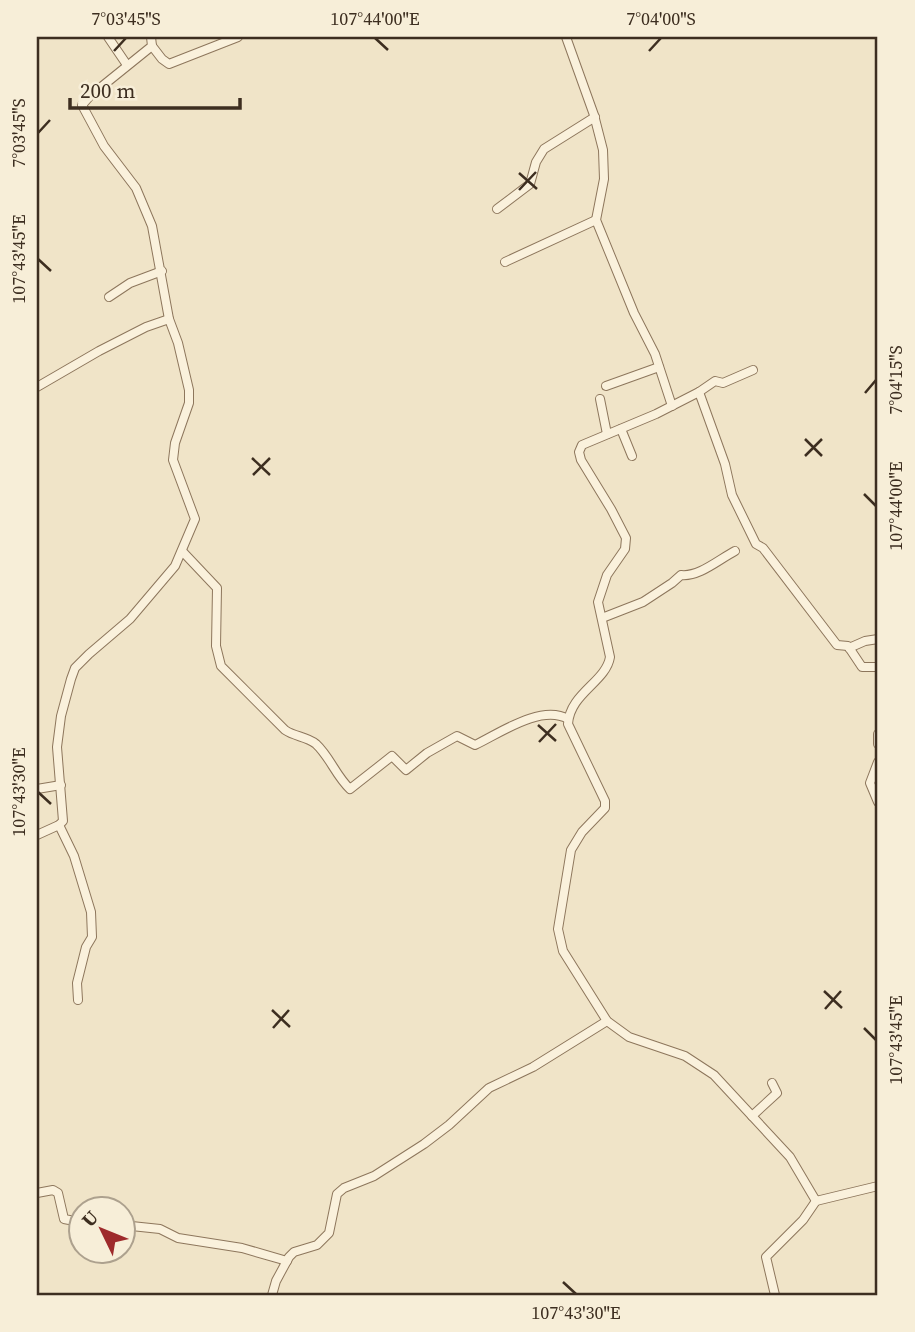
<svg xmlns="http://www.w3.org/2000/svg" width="915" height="1332" viewBox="0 0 915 1332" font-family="'Source Serif 4',serif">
	<rect width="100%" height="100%" fill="#f0e4c8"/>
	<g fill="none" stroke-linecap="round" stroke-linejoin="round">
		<defs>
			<g id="minor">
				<polyline points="108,37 127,65"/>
				<polyline points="566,37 594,115 603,150 604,179 596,220 634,313 655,354 672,406"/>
				<polyline points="152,46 162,59 169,64 238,37"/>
				<polyline points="497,209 530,184 536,162 544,149 595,117"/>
				<polyline points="505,262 596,220"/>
				<polyline points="109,297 130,283 162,271"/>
				<polyline points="606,386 659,367"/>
				<polyline points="37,387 99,351 146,327 169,319"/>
				<polyline points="699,392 715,381 723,383 753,370"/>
				<polyline points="600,399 607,434"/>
				<polyline points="621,429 632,456"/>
				<path d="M182 551 217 588 216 646 221 666 285 730C295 737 306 736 316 744 330 757 336 776 350 789L392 756 406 770 427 753 457 736 475 745C500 733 541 704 568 719"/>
				<path d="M602 618 643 602 672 583 681 575C699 577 718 560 735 551"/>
				<polyline points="849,648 865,641 878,639"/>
				<path d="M878 667H862L848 646 837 645 763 548 756 544 732 495 725 464 699 392 656 414 582 445 579 452 581 460 611 509 626 538 625 549 607 575 598 602 610 657C606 682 570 693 568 724L605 801V808L582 832 571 850 558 929 563 951 607 1021 629 1037 685 1056 714 1075 790 1157 816 1201 878 1186"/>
				<polyline points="878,734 878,744"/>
				<polyline points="878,762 870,783 878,802"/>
				<polyline points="37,789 61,785"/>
				<polyline points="59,825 74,856 91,912 92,937 86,947 77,983 78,1000"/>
				<polyline points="37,835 59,825 63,821 57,747 61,716 71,679 75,668 89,654 130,619 175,566 195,519 173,460 175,443 189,403 189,390 178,343 169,319 152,226 136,188 104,146 82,105 90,96 152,46 151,37"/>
				<polyline points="752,1116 777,1093 772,1083"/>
				<polyline points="37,1193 53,1190 58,1193 64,1219 80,1222"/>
				<polyline points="122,1225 160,1229 178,1238 242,1248 287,1261"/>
				<polyline points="272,1295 276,1281 289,1257 294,1252 317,1245 329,1233 337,1194 344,1188 374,1176 424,1144 449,1125 489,1088 533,1067 607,1021"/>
				<polyline points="775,1295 766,1257 803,1220 816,1201"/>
			</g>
		</defs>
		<!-- minor casing -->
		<use href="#minor" stroke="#8d765c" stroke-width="10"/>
		<!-- minor -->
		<use href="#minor" stroke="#faf1dc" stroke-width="8"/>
	</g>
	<!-- ticks -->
	<path fill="none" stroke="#3d2e20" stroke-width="2.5" d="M375 38 388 50M114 51 126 38M649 51 661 38M38 133 50 120M519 173 537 189M519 190 536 172M38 259 51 271M865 393 876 380M805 439 822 456M805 456 822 439M252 458 270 475M253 475 270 458M864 494 876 506M538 725 556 741M539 742 556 724M38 792 51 804M824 991 842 1008M825 1009 841 991M272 1010 290 1027M273 1028 289 1010M864 1028 876 1040M563 1282 576 1294"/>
	<!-- border -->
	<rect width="915" height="1332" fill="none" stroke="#f7eed8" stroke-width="77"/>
	<!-- north arrow -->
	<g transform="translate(102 1230) rotate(313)"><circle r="33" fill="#f7eed8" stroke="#ada18e" stroke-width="2"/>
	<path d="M0-5L12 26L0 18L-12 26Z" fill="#9e2a2b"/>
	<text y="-10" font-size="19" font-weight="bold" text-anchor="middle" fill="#3d2e20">U</text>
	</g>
	<!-- scale -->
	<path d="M70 98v10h170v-10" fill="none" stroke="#3d2e20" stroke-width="3.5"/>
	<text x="80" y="98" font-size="21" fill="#3d2e20" stroke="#f7eed8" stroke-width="5" paint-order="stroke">200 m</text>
	<rect x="38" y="38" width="838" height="1256" fill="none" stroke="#3d2e20" stroke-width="2.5"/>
	<g font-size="18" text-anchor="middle" fill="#3d2e20">
		<text x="126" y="25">7°03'45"S</text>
		<text x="375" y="25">107°44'00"E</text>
		<text x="661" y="25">7°04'00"S</text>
		<text transform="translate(19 133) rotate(-90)" y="6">7°03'45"S</text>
		<text transform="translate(19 259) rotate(-90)" y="6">107°43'45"E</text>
		<text transform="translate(896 380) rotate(-90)" y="6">7°04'15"S</text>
		<text transform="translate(896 506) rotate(-90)" y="6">107°44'00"E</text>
		<text transform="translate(19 792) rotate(-90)" y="6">107°43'30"E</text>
		<text transform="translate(896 1040) rotate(-90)" y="6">107°43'45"E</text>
		<text x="576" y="1319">107°43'30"E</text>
	</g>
</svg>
